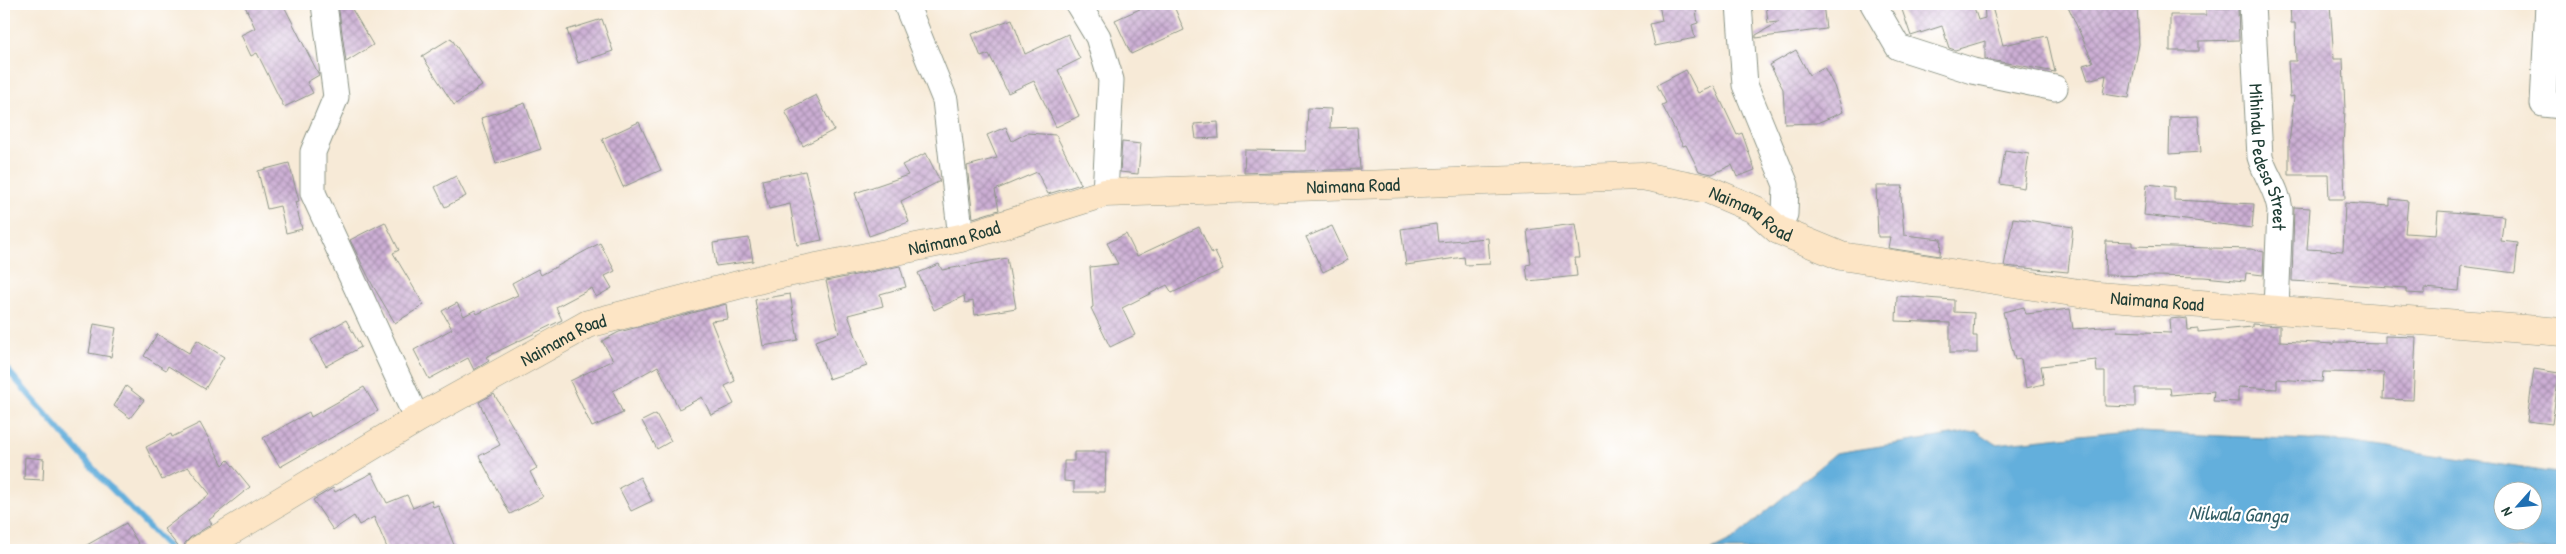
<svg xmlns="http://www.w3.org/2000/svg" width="2566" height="554" viewBox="0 0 2566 554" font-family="'Patrick Hand',sans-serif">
	<defs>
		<pattern id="building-cross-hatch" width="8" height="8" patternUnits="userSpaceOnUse" patternTransform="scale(1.25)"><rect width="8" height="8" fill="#ccaed4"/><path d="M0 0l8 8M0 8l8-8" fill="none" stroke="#a58fad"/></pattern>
	</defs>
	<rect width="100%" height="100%" fill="#fff"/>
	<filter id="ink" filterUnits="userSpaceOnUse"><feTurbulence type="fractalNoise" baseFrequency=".02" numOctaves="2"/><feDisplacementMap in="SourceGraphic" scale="10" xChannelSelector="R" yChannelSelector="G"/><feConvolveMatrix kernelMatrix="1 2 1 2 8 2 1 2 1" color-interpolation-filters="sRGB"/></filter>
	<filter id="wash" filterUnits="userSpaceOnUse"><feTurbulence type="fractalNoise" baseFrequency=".0096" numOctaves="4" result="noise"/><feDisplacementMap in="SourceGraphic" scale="20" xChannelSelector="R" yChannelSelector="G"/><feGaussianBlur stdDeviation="1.12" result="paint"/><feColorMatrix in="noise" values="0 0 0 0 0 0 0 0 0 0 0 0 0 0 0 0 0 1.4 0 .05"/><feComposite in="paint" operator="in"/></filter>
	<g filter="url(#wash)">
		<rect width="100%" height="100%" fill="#f7ead7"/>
		<!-- water -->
		<path fill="#63afdc" stroke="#417688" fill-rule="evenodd" d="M1977 431 1996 444 2119 431 2348 442 2556 473 2562 475V550H1712L1732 540 1836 453ZM2504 492H2534V522H2504Z"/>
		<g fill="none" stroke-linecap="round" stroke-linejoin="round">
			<!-- stream -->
			<polyline stroke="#63afdc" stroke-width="6" points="4,366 104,481 171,550"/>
		</g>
		<g id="blocks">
			<!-- building -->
			<g fill="url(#building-cross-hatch)">
				<polygon points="244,4 283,4 319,75 307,82 313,93 284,107 257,53 251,56 241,35 255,28"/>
				<polygon points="338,4 349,4 373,45 346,62"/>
				<polygon points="1151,4 1173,4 1184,30 1131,54 1115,20"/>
				<polygon points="1659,4 1695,4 1698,23 1692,25 1695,38 1655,46 1650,24 1662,21"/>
				<polygon points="1766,4 1823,4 1826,29 1756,38 1756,35 1779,22 1768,23"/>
				<polygon points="1900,4 1973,4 1978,20 1985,18 1984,4 1991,4 2003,45 2047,36 2055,72 1985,59 1985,41 1955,50 1949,48 1942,26 1911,36"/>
				<polygon points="2067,4 2137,4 2139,44 2129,98 2103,94 2106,75 2088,80 2083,65 2093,62"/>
				<polygon points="2290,4 2330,4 2334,59 2343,59 2345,110 2343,145 2345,199 2329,199 2328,175 2289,175 2289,145 2294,96 2290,97 2288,61 2296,61 2295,23 2291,23"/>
				<polygon points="2206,8 2238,8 2239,40 2199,41 2199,51 2170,51 2170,15 2206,15"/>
				<polygon points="602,19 613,51 578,63 567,30"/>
				<polygon points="1012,19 1025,54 1068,34 1080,59 1058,70 1079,116 1056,127 1034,81 1008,93 989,54 981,57 972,34"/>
				<polygon points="451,38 482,86 454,105 422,56"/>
				<polygon points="1796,50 1809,75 1824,67 1834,86 1843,112 1817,123 1785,124 1783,89 1770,65"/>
				<polygon points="1686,70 1698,93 1714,86 1737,135 1742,133 1755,170 1737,177 1732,165 1712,174 1699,171 1686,145 1683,146 1662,105 1666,103 1657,85"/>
				<polygon points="816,95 834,130 803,146 785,111"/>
				<polygon points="525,103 541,149 496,164 481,118"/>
				<polygon points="1308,108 1331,109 1330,128 1357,127 1360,169 1244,173 1245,150 1306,151"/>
				<polygon points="2198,116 2201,152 2169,154 2170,117"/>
				<polygon points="639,122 661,170 623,187 602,139"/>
				<polygon points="1218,122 1219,138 1196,139 1194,124"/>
				<polygon points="1006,127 1012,141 1027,133 1056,135 1081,184 1048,194 1037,172 995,190 999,210 973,218 967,166 997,158 987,135"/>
				<polygon points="1122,142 1141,144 1138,174 1120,172"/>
				<polygon points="2005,150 2029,154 2024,188 2000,184"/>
				<polygon points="926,153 940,181 901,201 909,222 869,236 855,193 908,175 902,165"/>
				<polygon points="289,163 299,201 295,202 302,229 286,233 280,206 267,209 258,171"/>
				<polygon points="805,171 822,240 797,245 790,204 769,209 762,180"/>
				<polygon points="456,176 466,196 445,207 435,187"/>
				<polygon points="2147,184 2174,187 2174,200 2254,204 2252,228 2144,215"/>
				<polygon points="1876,186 1903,186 1901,195 1904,235 1941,239 1940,256 1888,248 1890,237 1878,237"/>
				<polygon points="2390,199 2408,201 2405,233 2436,235 2438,211 2504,216 2501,241 2518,243 2515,273 2461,266 2459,291 2425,288 2425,294 2406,293 2406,288 2292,281 2294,207 2310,208 2307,249 2343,251 2345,203 2390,206"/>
				<polygon points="2013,218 2073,227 2068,272 2004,266"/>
				<polygon points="385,222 399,250 393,253 424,305 395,323 373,286 350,240"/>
				<polygon points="1436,224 1438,242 1488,238 1490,264 1465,265 1464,257 1406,265 1401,229"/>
				<polygon points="1575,224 1580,258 1575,258 1577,276 1528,281 1526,265 1531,264 1527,230"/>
				<polygon points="1332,226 1348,260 1323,272 1306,237"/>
				<polygon points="1199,227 1212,254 1215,252 1223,269 1172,293 1167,285 1122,308 1135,335 1110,347 1091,308 1093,307 1090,267 1118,264 1107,243 1126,234 1137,256"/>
				<polygon points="749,238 753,261 716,266 713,243"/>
				<polygon points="2106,241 2132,242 2132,246 2251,249 2264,252 2263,275 2246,273 2245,281 2204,277 2105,275"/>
				<polygon points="600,243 615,271 605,276 612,288 596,297 592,288 556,307 562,320 486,357 489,361 474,370 468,358 429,379 414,350 452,329 442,311 457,303 464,316 475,310 477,314 518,295 512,283 538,269 541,275"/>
				<polygon points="1007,258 1016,308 975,315 973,301 965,303 964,296 934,310 918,273 939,264 942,270"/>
				<polygon points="900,266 906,287 880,294 883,306 848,315 867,366 829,379 815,341 839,333 826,281"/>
				<polygon points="790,294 798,340 763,346 755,300"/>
				<polygon points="1897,296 1954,300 1954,312 1974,313 1973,336 1977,336 1977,353 1950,353 1950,323 1896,321"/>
				<polygon points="726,304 728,319 711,321 735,381 725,386 734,404 711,415 702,397 679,409 658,366 613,391 623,413 592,427 570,381 613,360 602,341 619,332"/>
				<polygon points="2024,307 2026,314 2070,309 2073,329 2116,326 2117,331 2171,333 2170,319 2180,318 2187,319 2188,330 2198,329 2198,332 2252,327 2252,324 2280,326 2280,341 2334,344 2334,342 2385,343 2385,336 2416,337 2413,400 2383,399 2384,373 2323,372 2322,382 2277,379 2277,389 2238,387 2238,402 2213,401 2214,391 2171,395 2170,388 2135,388 2135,407 2105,406 2105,372 2097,372 2096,360 2041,366 2044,384 2026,388 2021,359 2015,360 2003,312"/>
				<polygon points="346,320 361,347 326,366 311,340"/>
				<polygon points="94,324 116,328 111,357 89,353"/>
				<polygon points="157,334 189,353 197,340 224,357 205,389 168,366 166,370 144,356"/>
				<polygon points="2534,369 2559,373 2552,424 2527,421"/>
				<polygon points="126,386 144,400 130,418 114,406"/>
				<polygon points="364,387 378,411 280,467 263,438 309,412 311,417"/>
				<polygon points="494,394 537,468 530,472 543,497 510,514 479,456 500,445 479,402"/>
				<polygon points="656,414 671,441 657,449 642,421"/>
				<polygon points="200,423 223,465 228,460 250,487 209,520 212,524 191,537 185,543 183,550 181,550 164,529 210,494 188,467 162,480 146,447 171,434 172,437"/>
				<polygon points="1074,452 1106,452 1105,492 1074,492 1074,482 1064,481 1064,461 1074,461"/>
				<polygon points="25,457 44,459 43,480 24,479"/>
				<polygon points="372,473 387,503 407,495 413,508 431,500 433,507 438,505 456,550 388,550 374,517 359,525 354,516 333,530 313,500 333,488 335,492"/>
				<polygon points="640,477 652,501 631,511 619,488"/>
				<polygon points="126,523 142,550 78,550"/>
			</g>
		</g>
	</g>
	<g filter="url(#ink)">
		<use href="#blocks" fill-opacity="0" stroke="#8b9486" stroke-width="1"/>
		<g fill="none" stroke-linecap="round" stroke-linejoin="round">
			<defs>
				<g id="street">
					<polyline points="324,4 336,97 313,152 313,193 417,419"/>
					<polyline points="906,4 945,100 961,238"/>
					<polyline points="1078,4 1098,37 1111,80 1105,193"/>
					<polyline points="1739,4 1745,85 1786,185 1785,214 1778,230"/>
					<polyline points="1873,4 1898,47 1973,71 2055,88"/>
					<path id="s1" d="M2252 4 2260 157C2265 175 2278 190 2280 210L2276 309"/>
					<polyline points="2548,4 2543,104 2562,106"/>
				</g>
				<g id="secondary">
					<path id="s2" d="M199 550 417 419 588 324 777 275 961 238 1105 193 1642 176 1707 189 1756 210 1778 230 1841 256 2098 296 2562 332"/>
				</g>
			</defs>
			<!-- street casing -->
			<use href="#street" stroke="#8b9486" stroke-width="27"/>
			<!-- secondary casing -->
			<use href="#secondary" stroke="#8b9486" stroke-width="29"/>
			<!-- street -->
			<use href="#street" stroke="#fff" stroke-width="25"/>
			<!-- secondary -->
			<use href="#secondary" stroke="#fde5c5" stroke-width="28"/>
		</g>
	</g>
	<g text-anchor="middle" stroke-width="4.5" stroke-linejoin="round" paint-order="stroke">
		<!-- street labels -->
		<g font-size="19" fill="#1f3d34" stroke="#fff">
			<text dy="7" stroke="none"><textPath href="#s1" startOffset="155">Mihindu Pedesa Street</textPath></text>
			<text dy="7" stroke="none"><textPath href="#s2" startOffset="1232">Naimana Road</textPath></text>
			<text dy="7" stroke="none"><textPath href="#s2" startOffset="1638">Naimana Road</textPath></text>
			<text dy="7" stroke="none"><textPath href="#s2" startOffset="826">Naimana Road</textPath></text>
			<text dy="7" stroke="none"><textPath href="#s2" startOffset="2058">Naimana Road</textPath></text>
			<text dy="7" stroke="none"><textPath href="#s2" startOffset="421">Naimana Road</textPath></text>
		</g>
		<!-- water labels -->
		<g font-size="20" font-style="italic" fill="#335f66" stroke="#fff">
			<text transform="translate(2238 514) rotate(2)" y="7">Nilwala Ganga</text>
		</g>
	</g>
	<!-- margin -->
	<rect width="2566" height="554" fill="none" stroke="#fff" stroke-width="20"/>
	<!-- north arrow -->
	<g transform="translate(2518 506) rotate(243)"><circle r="24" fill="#ffffff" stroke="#a5b1ae"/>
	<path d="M0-4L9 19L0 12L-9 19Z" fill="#1f6fb2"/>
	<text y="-8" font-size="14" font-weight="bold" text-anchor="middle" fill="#1f3d34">N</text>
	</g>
</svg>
